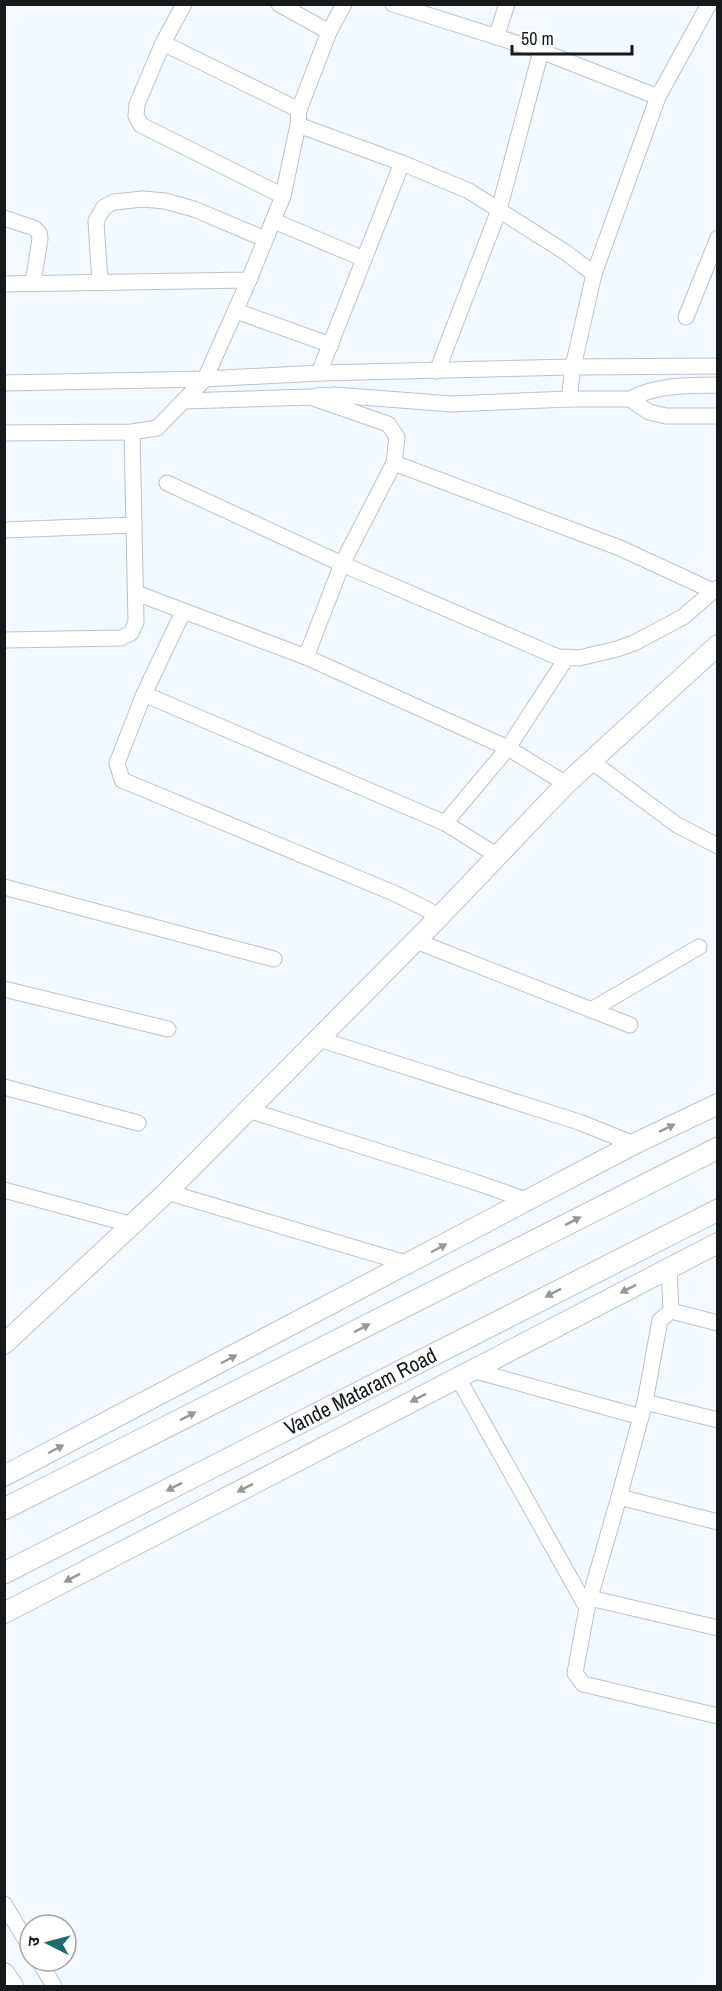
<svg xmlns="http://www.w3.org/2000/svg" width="722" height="1991" viewBox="0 0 722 1991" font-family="'Archivo Narrow','Noto Sans Devanagari',sans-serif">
	<rect width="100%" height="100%" fill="#f3f9fe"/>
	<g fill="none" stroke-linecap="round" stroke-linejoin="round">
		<defs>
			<g id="minor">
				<polyline points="184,4 163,43 137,104 136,116 141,125 283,196"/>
				<polyline points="279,4 329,32"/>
				<polyline points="393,4 541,51 658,97 709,4"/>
				<polyline points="496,37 507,4"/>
				<polyline points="163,43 299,110"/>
				<polyline points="298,125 402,163 469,191 565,252 594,274 658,97"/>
				<polyline points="4,218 34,228 39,233 40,239 33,283"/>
				<polyline points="274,221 364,259"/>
				<polyline points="100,282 96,221 104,207 114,202 143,199 165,201 194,209 265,239"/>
				<polyline points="4,284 249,280 283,196 298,125 299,110 329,32 344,4"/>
				<polyline points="236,311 331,345"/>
				<polyline points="686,317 718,238"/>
				<polyline points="437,371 499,210 541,51"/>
				<polyline points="319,373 402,163"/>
				<polyline points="4,383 205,379 319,373 573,367 718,366"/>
				<polyline points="316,396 335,395 452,404 569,399 630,399 649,412 666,416 718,416"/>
				<polyline points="569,399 573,367 594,274"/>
				<path d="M630 399C657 384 688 386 718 385"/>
				<polyline points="184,401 310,397 388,424 397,437 394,463 342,564 306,657"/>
				<polyline points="4,433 132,432 157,428 205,379 249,280"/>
				<polyline points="394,463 620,548 713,591 718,588"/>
				<polyline points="167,483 342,564 558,657 579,658 617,649 634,643 683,617 713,591"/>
				<polyline points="4,530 134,525"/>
				<polyline points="136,593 306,657 508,748 566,784"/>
				<polyline points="183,612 144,694 117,763 122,780 396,894 440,916"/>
				<polyline points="4,640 121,638 131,633 136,622 132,432"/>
				<polyline points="144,694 445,823 498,856"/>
				<polyline points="591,761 677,825 718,846"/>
				<polyline points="445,823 508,748 567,657"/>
				<polyline points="4,887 274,959"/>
				<polyline points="416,941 630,1025"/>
				<polyline points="4,989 168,1029"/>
				<polyline points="591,1010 699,947"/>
				<polyline points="319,1039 579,1122 634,1144"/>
				<polyline points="4,1087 138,1123"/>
				<polyline points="248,1110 475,1182 529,1201"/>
				<polyline points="4,1190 133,1225"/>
				<polyline points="167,1192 409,1264"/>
				<polyline points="669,1268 671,1311"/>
				<polyline points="718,1323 671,1311 660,1320 645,1402 619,1497 587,1608 575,1673 583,1684 718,1716"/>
				<polyline points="472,1370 641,1417"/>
				<polyline points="458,1378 587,1608"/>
				<polyline points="645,1402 718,1420"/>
				<polyline points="619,1497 718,1522"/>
				<polyline points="590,1598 718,1628"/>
				<polyline points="4,1904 30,1947"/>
				<polyline points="39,1961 54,1986"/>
			</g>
			<g id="tertiary">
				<polyline points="4,1344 167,1192 440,916 566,784 718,645"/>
				<polyline points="4,1476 634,1144 718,1104"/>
				<polyline points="4,1613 718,1243"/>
				<polyline points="4,1973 13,1986"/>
			</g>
			<g id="secondary">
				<polyline points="4,1509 718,1148"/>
				<path id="s1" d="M4 1573 718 1210"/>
			</g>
		</defs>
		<!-- minor casing -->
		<use href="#minor" stroke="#bcc2c7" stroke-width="17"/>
		<!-- tertiary casing -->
		<use href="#tertiary" stroke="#bcc2c7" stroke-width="22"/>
		<!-- secondary casing -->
		<use href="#secondary" stroke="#bcc2c7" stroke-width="23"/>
		<!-- minor -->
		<use href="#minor" stroke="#fff" stroke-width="15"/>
		<!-- tertiary -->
		<use href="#tertiary" stroke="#fff" stroke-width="20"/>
		<!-- secondary -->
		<use href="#secondary" stroke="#fff" stroke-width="21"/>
	</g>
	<!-- one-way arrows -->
	<defs><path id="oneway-solid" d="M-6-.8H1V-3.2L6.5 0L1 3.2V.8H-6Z" transform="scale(1.5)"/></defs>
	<g fill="#979898">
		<use href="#oneway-solid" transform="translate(667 1128) rotate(-26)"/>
		<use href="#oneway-solid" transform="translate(573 1221) rotate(-27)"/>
		<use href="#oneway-solid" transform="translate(439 1248) rotate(-28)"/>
		<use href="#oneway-solid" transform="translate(628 1289) rotate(153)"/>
		<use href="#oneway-solid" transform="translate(553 1293) rotate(153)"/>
		<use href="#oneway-solid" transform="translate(362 1328) rotate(-27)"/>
		<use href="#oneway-solid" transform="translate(229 1359) rotate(-28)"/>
		<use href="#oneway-solid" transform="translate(418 1398) rotate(153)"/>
		<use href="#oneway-solid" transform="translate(188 1416) rotate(-27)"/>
		<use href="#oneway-solid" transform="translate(56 1449) rotate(-28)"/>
		<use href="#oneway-solid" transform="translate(174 1487) rotate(153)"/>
		<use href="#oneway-solid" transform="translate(245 1488) rotate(153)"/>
		<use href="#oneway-solid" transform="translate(72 1578) rotate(153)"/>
	</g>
	<g text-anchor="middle" stroke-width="6" stroke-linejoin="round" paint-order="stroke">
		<!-- street labels -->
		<g font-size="21" fill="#17191b" stroke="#fff">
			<text dy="7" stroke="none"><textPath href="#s1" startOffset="400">Vande Mataram Road</textPath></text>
		</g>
	</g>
	<!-- border -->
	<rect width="722" height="1991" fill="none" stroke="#17191b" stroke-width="12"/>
	<!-- north arrow -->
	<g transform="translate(48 1943) rotate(276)"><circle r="28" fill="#ffffff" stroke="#a2a3a4" stroke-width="1.5"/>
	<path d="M0-4.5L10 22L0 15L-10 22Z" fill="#1e6b6f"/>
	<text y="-9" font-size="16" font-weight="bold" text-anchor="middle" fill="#17191b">उ</text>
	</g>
	<!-- scale -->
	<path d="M512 45v9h120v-9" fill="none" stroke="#17191b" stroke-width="3"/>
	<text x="521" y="45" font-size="18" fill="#17191b" stroke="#ffffff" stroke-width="4.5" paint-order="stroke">50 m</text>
</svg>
